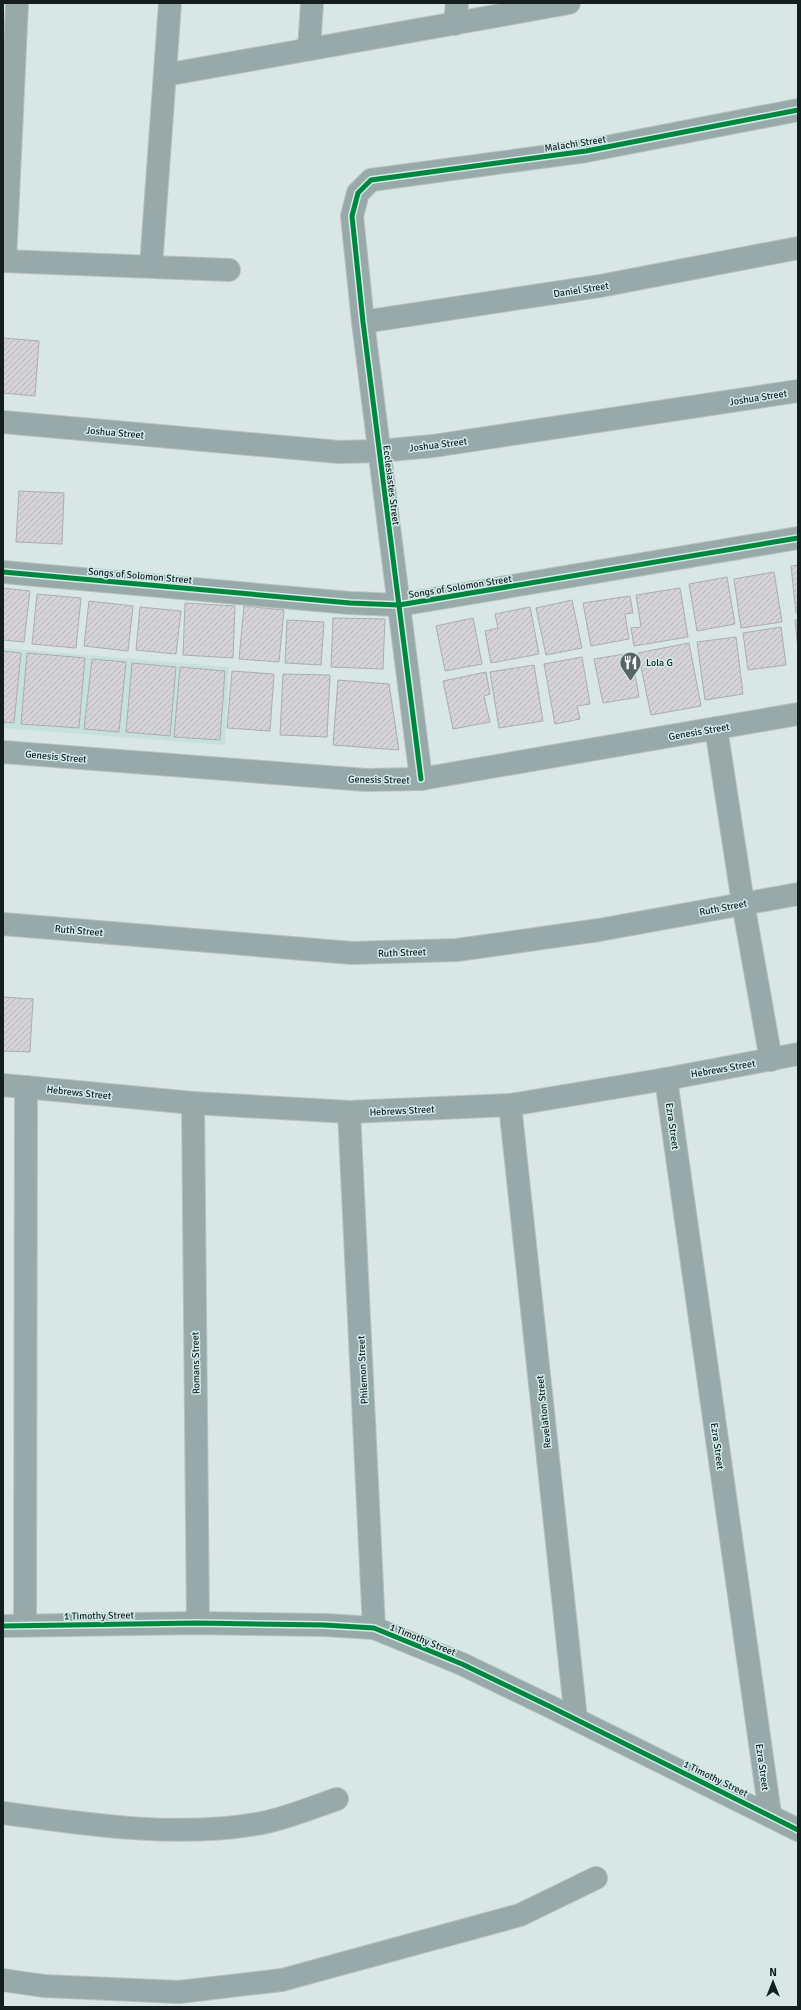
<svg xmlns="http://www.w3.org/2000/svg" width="801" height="2010" viewBox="0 0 801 2010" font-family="Signika,sans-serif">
	<defs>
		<pattern id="building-hatch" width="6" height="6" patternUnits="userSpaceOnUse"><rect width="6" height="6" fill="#d5d3d7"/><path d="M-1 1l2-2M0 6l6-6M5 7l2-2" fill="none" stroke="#b6b5b8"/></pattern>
	</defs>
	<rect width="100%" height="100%" fill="#d8e6e5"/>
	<!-- built -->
	<polygon fill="#c6e0de" points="3,648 229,667 225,745 3,728"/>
	<!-- building -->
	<g fill="url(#building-hatch)" stroke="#abadaf">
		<polygon points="3,338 39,341 35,396 3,393"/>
		<polygon points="19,491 64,493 62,544 16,542"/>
		<polygon points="798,565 798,613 796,613 791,566"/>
		<polygon points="774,572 782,622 741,628 734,579"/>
		<polygon points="727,577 735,624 697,631 689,584"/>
		<polygon points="3,588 30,591 24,642 3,640"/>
		<polygon points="680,588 688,637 634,646 631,628 641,627 636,595"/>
		<polygon points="37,594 81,598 76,648 32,644"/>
		<polygon points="630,596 633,613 625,614 629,639 591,646 583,603"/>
		<polygon points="572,600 582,648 546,655 536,608"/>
		<polygon points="89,601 133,606 128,651 84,646"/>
		<polygon points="185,603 235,606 233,658 183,655"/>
		<polygon points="244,606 284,610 279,662 239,659"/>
		<polygon points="140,607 181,611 176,654 136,650"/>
		<polygon points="530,607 539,654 491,663 485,631 498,628 495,614"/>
		<polygon points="333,618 385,619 383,669 331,667"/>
		<polygon points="473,618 482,664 445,671 436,626"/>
		<polygon points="287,620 324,622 321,665 285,663"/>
		<polygon points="795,620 798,620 798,649"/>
		<polygon points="781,627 786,665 748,670 743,633"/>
		<polygon points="736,637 743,694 705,700 697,642"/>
		<polygon points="689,643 701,706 651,715 638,653"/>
		<polygon points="3,651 21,653 14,723 3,722"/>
		<polygon points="27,653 85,658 79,728 21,724"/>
		<polygon points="631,653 639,697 603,703 594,659"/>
		<polygon points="582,657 590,704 577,706 580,719 555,724 544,664"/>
		<polygon points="92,659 126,662 119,732 84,729"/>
		<polygon points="132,663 176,667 170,736 126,732"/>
		<polygon points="534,665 543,721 499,728 490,672"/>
		<polygon points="180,667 225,671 220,740 174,737"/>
		<polygon points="232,671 274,674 270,731 227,728"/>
		<polygon points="486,672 490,694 484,696 490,722 453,729 443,681"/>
		<polygon points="283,674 330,675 327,737 280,735"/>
		<polygon points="338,680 389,684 399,750 333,745"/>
		<polygon points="3,997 33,999 30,1052 3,1051"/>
	</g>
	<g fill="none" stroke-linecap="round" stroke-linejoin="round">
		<defs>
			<g id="minor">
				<polyline points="455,24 457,3"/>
				<polyline points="309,49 312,3"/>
				<polyline points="165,75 569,3"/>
				<polyline points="3,261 229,270"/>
				<polyline points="5,261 17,3"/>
				<polyline points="151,266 170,3"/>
				<polyline points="363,322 600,286 798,248"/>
				<polyline points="3,422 339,452 379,451 433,446 798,391"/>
				<polyline points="3,572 350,603 399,605 798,538"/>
				<polyline points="716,728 743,903 771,1060"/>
				<polyline points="3,752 366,780 421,779 798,714"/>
				<polyline points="421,779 363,322 352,216 358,193 371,180 586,151 798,110"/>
				<polyline points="3,924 352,953 457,950 599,930 798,894"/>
				<polyline points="666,1079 770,1814"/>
				<polyline points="3,1085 193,1103 349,1112 510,1105 666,1079 798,1054"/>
				<polyline points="193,1103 198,1623"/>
				<polyline points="510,1105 576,1719"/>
				<polyline points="349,1112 374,1628"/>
				<polyline points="25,1625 26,1087"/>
				<polyline points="3,1626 198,1623 324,1625 374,1628 462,1664 549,1706 798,1830"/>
				<path d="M3 1813C86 1824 172 1838 256 1824 280 1821 313 1807 337 1799"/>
				<polyline points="3,1980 44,1986 179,1992 282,1980 520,1915 596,1878"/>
			</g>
		</defs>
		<!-- minor casing -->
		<use href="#minor" stroke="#b6c1c0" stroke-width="24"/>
		<!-- minor -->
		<use href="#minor" stroke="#97a9a8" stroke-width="22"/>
		<defs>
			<g id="cycleway">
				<polyline points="3,572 350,603 399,605 798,538"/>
				<polyline points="421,779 363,322 352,216 358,193 371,180 586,151 798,110"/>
				<polyline points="3,1626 198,1623 324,1625 374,1628 462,1664 549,1706 798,1830"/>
			</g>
		</defs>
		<!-- cycleway casing -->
		<use href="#cycleway" stroke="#d2eceb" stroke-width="8"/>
		<!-- cycleway -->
		<use href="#cycleway" stroke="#00873e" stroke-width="5"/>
	</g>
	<!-- icons -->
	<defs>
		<symbol id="restaurant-pin" viewBox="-11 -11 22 30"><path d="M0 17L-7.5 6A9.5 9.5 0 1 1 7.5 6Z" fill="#596464" stroke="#d2eceb"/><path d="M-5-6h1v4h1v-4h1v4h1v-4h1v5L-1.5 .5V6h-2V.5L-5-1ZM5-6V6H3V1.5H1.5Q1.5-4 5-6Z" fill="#fff"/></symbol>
	</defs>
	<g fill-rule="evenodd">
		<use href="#restaurant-pin" x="618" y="650" width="25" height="34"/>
	</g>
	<g text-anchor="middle" stroke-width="3" stroke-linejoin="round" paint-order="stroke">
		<!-- street labels -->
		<g font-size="10" fill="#151e1e" stroke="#d2eceb">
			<text transform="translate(575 143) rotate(-9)" y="4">Malachi Street</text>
			<text transform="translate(581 289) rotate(-9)" y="4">Daniel Street</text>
			<text transform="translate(758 397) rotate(-9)" y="4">Joshua Street</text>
			<text transform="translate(115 432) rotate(5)" y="4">Joshua Street</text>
			<text transform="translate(438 444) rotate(-7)" y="4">Joshua Street</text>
			<text transform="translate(392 485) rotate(83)" y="4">Ecclesiastes Street</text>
			<text transform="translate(140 575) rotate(5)" y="4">Songs of Solomon Street</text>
			<text transform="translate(460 586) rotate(-9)" y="4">Songs of Solomon Street</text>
			<text transform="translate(699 731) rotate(-10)" y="4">Genesis Street</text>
			<text transform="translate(56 756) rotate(5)" y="4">Genesis Street</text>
			<text transform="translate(379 779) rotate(1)" y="4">Genesis Street</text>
			<text transform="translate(723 907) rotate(-11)" y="4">Ruth Street</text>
			<text transform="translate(79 930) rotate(5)" y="4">Ruth Street</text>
			<text transform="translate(402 952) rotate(-2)" y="4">Ruth Street</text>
			<text transform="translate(723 1068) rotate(-10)" y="4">Hebrews Street</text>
			<text transform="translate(79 1092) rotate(6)" y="4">Hebrews Street</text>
			<text transform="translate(402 1110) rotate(-3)" y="4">Hebrews Street</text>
			<text transform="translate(673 1126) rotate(82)" y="4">Ezra Street</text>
			<text transform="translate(195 1363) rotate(-91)" y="4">Romans Street</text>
			<text transform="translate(362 1370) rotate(-93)" y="4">Philemon Street</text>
			<text transform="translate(543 1412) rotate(-96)" y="4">Revelation Street</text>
			<text transform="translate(718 1446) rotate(82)" y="4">Ezra Street</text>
			<text transform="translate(99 1615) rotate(-1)" y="4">1 Timothy Street</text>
			<text transform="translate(423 1639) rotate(22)" y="4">1 Timothy Street</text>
			<text transform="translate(763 1767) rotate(82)" y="4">Ezra Street</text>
			<text transform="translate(716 1778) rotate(26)" y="4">1 Timothy Street</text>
		</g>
		<!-- poi labels -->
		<g font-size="10" fill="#151e1e" stroke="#d2eceb" text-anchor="start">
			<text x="646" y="666">Lola G</text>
		</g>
	</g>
	<!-- border -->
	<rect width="801" height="2010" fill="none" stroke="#151e1e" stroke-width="8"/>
	<!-- north arrow -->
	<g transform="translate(773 1982)" stroke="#d2eceb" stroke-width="3" paint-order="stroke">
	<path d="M0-3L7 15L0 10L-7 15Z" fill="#151e1e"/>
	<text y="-6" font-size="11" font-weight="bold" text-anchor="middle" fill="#151e1e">N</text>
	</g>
</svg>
